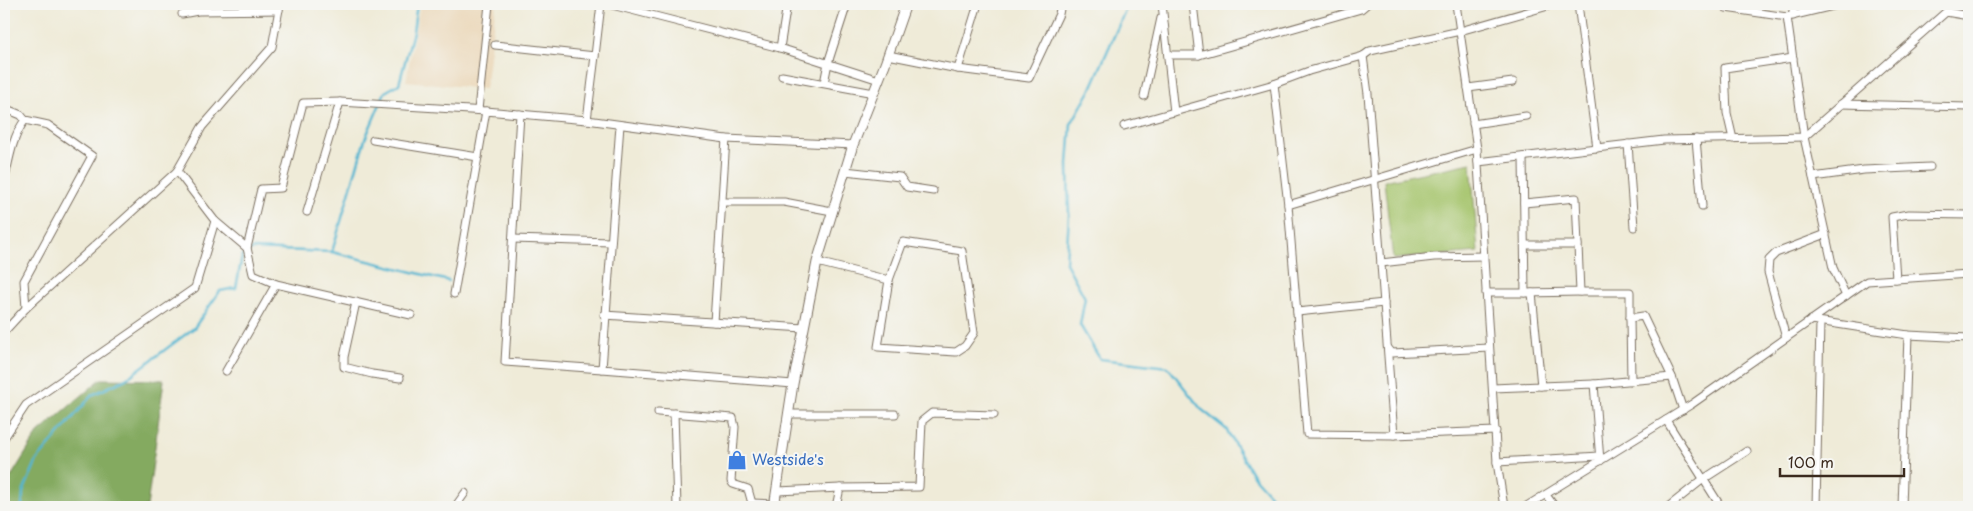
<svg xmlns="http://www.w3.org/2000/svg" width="1973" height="511" viewBox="0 0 1973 511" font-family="'Playpen Sans',sans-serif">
	<rect width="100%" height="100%" fill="#f6f6f2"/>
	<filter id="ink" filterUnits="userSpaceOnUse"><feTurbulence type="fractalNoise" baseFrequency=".02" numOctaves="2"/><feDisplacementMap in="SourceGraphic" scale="10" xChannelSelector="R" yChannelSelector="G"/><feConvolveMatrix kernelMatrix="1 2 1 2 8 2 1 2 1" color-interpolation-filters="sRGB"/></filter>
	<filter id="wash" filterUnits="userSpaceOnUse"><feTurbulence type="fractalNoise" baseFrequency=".0096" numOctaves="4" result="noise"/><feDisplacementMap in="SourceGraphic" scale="20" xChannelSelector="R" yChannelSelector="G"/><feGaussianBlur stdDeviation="1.12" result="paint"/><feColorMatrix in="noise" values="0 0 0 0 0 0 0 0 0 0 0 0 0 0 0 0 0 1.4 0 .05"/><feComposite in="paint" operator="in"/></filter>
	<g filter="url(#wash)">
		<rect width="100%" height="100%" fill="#efebd8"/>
		<!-- built -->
		<polygon fill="#ebd8ba" points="420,4 496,4 485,89 406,81"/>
		<!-- green -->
		<polygon fill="#a5c46c" stroke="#707745" points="1471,163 1478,252 1393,259 1384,181"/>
		<!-- forest -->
		<polygon fill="#84aa60" stroke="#606a3f" points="101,379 164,380 147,507 4,507 4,488 38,433"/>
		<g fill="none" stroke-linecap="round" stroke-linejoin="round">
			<!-- stream -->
			<g stroke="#53b6d1" stroke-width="2.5">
				<polyline points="1128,4 1090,91 1071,124 1068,164 1069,216 1066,263 1085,298 1080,325 1100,359 1168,367 1201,409 1226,429 1254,477 1281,507"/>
				<polyline points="332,252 365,139 385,92 399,84 413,32 417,4"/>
				<polyline points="22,507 23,492 37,460 92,395 126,379 194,328 220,291 236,288 242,256 253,249 332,252 449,281"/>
			</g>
		</g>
	</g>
	<g filter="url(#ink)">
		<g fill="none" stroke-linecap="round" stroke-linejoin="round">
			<defs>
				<g id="street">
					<polyline points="608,4 780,48 879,80"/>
					<polyline points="1162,4 1174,112"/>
					<polyline points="1193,4 1199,55"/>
					<polyline points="1456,4 1477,149 1497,462 1504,507"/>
					<polyline points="1578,4 1597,148"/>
					<polyline points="1721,4 1726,8 1787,17 1841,4"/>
					<polyline points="1793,4 1793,16"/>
					<polyline points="182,14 198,11 279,10"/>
					<polyline points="1787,17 1804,137 1833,268 1846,296"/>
					<polyline points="495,45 595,56 601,4"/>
					<polyline points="780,48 787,4"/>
					<polyline points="888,55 958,69 1029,78 1059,14 1061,4"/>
					<polyline points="1168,55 1199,55 1361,9 1367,4"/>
					<polyline points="1363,56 1368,94 1394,435"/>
					<polyline points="958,69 978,4"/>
					<polyline points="782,76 874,93"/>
					<polyline points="824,83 828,63 847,4"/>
					<polyline points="1274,84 1309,71 1363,56 1370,51 1460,31 1555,4"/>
					<polyline points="1468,88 1513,82"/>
					<polyline points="1144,96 1161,18"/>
					<polyline points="1841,104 1969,107"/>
					<polyline points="4,108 21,115 25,120 48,125 92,156 24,281 26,308"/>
					<polyline points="478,110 489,4"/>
					<polyline points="520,114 505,362 602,369"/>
					<polyline points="587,120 726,139 714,322"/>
					<polyline points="1473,124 1526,116"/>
					<polyline points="620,125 602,369 793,384"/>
					<polyline points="1124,126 1274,84 1288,205 1307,434 1394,435 1496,431"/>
					<polyline points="726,139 853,145"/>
					<polyline points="1696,139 1702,206"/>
					<polyline points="1733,139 1727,113 1725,68 1793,58"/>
					<polyline points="373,140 478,157"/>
					<polyline points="1628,144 1634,227"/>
					<polyline points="1478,162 1664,140 1804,137 1946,12 1969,16"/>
					<polyline points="177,171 215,221 247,248 253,274 276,284 226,371"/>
					<polyline points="845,171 900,177 907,187 933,191"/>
					<polyline points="1813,177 1864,170 1930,167"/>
					<path d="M4 182C9 161 12 137 25 120"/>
					<polyline points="722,202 784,202 832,211"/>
					<polyline points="1524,203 1576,198 1580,292 1525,293"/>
					<polyline points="1288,205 1477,149"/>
					<polyline points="307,212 340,102"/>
					<polyline points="513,239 610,242"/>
					<polygon points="903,242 962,251 974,333 965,346 956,352 878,347 889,280"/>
					<polyline points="1525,245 1578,245"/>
					<polyline points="247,248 261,189 281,188 303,103 340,102 486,111"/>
					<polyline points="817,262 889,280"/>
					<polyline points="1381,263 1434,257 1484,256"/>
					<polyline points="1896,279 1892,217 1908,214 1969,215"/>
					<polyline points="276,284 411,315"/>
					<polyline points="1580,292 1630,292 1630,318"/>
					<polyline points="1486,293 1525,293 1523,157"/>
					<polyline points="454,294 486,111 587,120 595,56"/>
					<polyline points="356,302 344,357 344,367 372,374 400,378"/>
					<polyline points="1297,312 1384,303"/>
					<polyline points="604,315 804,328"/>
					<polyline points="1811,320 1908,335 1902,507"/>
					<polyline points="4,332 26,308 177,171 202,127 272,47 280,4"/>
					<polyline points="1908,335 1969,338"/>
					<polyline points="1786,338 1768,272 1769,260 1776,253 1826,234"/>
					<polyline points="1388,348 1392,353 1489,348"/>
					<polyline points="1631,381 1630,318 1643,316 1672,377"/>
					<polyline points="1594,384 1672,377 1683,410"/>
					<polyline points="1541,386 1594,384 1600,461"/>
					<polyline points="1493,388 1541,386 1532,293"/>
					<polyline points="658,412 733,418 735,427 731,481 733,484 748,489 753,507"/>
					<polyline points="674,413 677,507"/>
					<polyline points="789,414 895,414"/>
					<polyline points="1666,420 1721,507"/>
					<polyline points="4,438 26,405 195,288 215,221"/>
					<polyline points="1497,462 1600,456"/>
					<polyline points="778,491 840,488 919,487 922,421 932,413 994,415"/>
					<polyline points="1546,495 1555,507"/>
					<polyline points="752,503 775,504"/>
					<polyline points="455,507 465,493"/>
					<polyline points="836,507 840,488"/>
					<polyline points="1525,507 1692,404 1867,281 1969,274"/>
					<polyline points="1668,507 1702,480 1747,451"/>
					<polyline points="1816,507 1820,322"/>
				</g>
				<polyline id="secondary" points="774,507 793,384 817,262 853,145 885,64 906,4"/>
			</defs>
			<!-- street casing -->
			<use href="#street" stroke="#7a6e5f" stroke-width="9"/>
			<!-- secondary casing -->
			<use href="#secondary" stroke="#7a6e5f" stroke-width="11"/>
			<!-- street -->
			<use href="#street" stroke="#fff" stroke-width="7"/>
			<!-- secondary -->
			<use href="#secondary" stroke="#fff" stroke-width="9"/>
		</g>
	</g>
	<!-- icons -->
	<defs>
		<symbol id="shop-bare" viewBox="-9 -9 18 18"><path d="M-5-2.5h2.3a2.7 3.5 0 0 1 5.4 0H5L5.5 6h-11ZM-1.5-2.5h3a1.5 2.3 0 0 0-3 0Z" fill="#3f7fe0" stroke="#f6f6f2" stroke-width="2.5" paint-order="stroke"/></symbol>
	</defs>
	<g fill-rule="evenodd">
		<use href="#shop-bare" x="723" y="446" width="28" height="28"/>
	</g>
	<g text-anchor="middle" stroke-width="4" stroke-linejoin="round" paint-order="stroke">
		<!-- shop labels -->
		<g font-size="15" fill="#366cbe" stroke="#f6f6f2" text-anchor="start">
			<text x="752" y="465">Westside's</text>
		</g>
	</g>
	<!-- margin -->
	<rect width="1973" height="511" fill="none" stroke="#f6f6f2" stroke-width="20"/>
	<!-- scale -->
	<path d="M1780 468v8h124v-8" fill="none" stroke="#3b2a1e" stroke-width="2.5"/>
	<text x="1788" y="468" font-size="15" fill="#3b2a1e" stroke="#f6f6f2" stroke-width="4" paint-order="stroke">100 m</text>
</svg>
